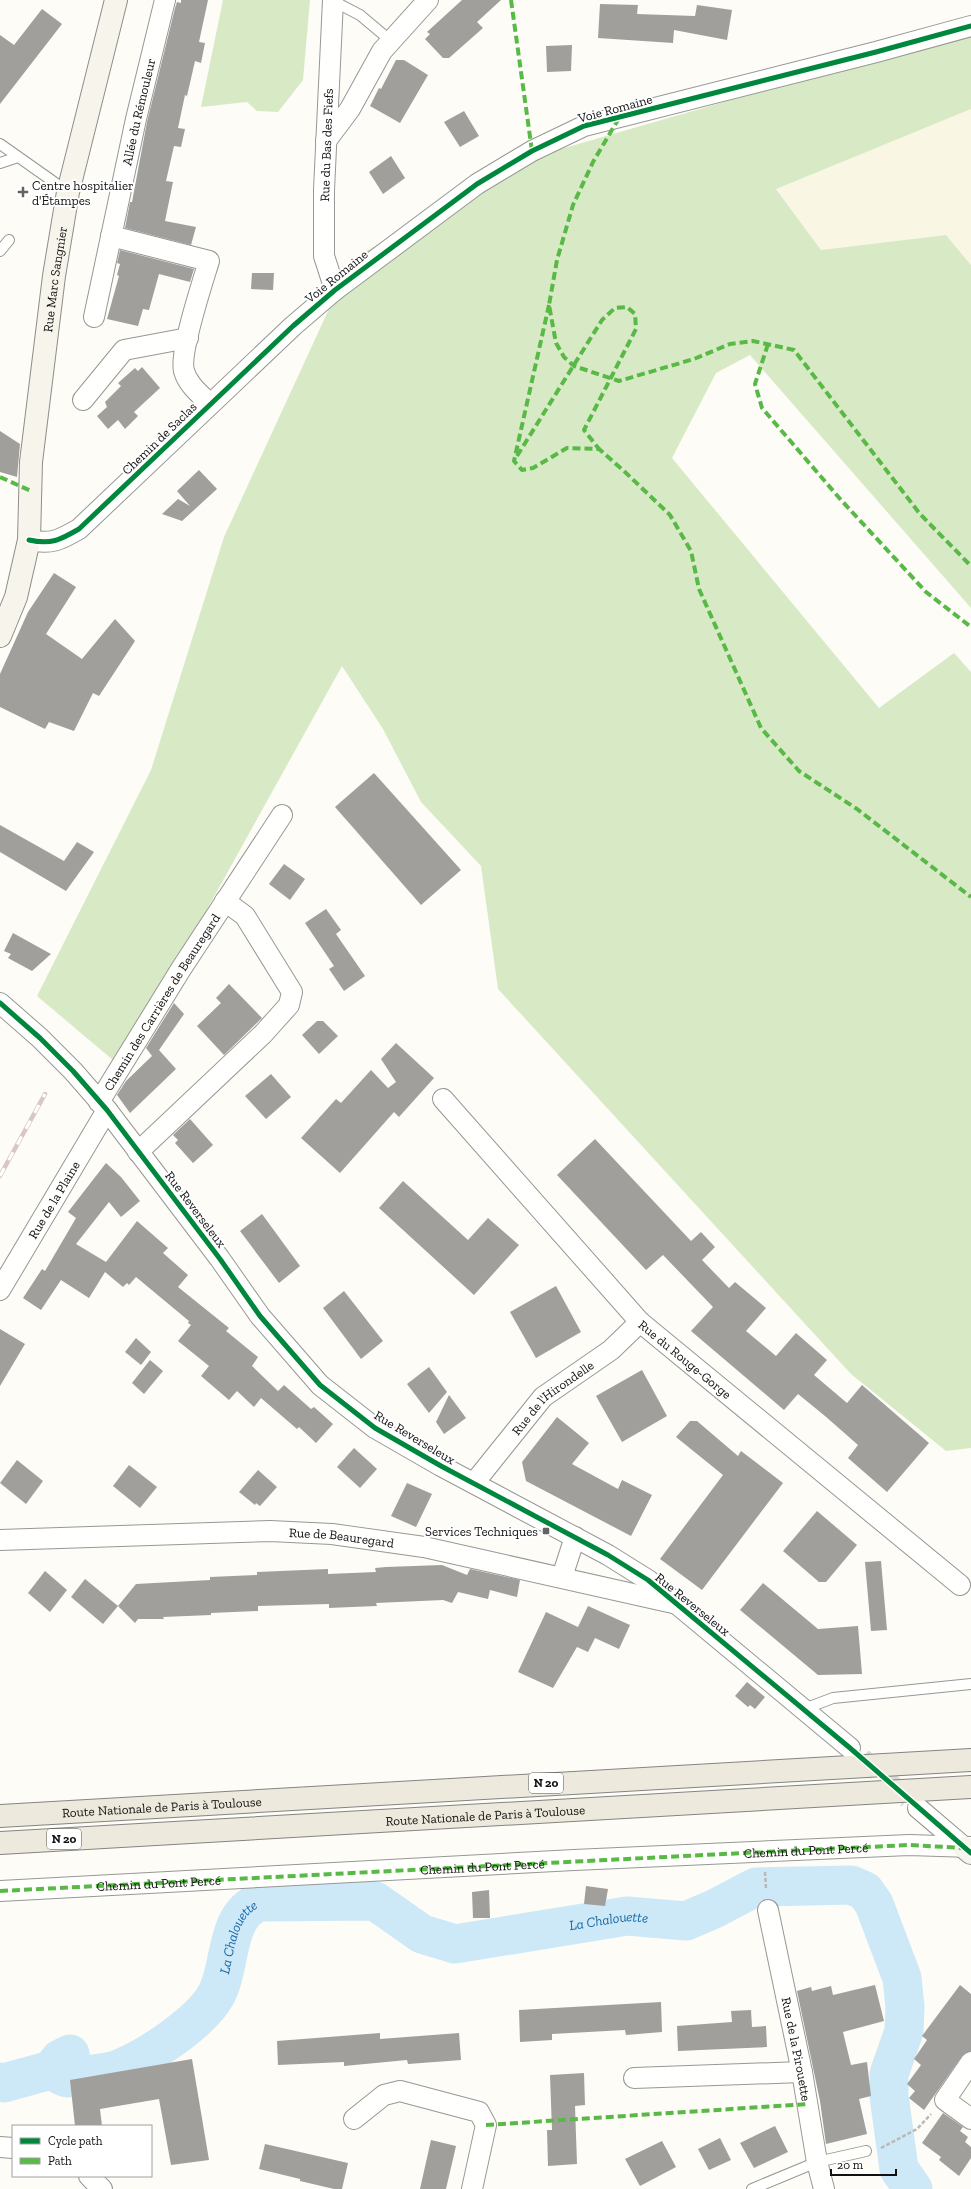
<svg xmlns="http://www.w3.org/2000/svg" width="971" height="2189" viewBox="0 0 971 2189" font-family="'Zilla Slab',serif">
	<rect width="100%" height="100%" fill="#fdfcf7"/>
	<!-- farmland -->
	<polygon fill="#f9f7e4" points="971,109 971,265 946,235 821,250 776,188"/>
	<!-- forest -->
	<g fill="#d8eac5">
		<polygon points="223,0 310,0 303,80 278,112 257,111 247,102 201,107"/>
		<polygon points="971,31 971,109 776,189 821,250 946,235 971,265 971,608 750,355 716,373 672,458 879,708 954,653 971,672 971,1448 946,1451 851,1374 498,989 481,866 421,802 383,729 342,666 120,1066 37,996 151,770 224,537 352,259 540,155"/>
	</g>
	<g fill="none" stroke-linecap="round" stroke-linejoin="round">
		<!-- river -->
		<g stroke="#cde8f7" stroke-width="39">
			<path id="s1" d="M51 2070C56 2072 62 2077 67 2078 73 2078 80 2076 85 2075 97 2073 111 2073 121 2068 150 2056 201 2022 216 1995 232 1966 224 1916 259 1902L375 1901 422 1934 455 1944 627 1916 686 1921 714 1909 756 1887 851 1885 865 1891 874 1904 902 1978 905 2007 904 2031 889 2074V2096L899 2169 913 2189"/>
			<polyline points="0,2082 4,2083 51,2070 60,2059 70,2054"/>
		</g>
	</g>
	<!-- building -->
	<g fill="#a19f9c">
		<polygon points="181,0 208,0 199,42 205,43 201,63 195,61 187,96 185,95 178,128 185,129 181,147 174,146 166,181 173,182 165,221 196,227 191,245 125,228 130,202 132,202 147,122 175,8 177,2 181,3"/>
		<polygon points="462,0 501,0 477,22 483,28 449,58 443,58 425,39 430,34 427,32"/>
		<polygon points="600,4 638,5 637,14 695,16 697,5 732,10 727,40 674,30 673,43 598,38"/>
		<polygon points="42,9 62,24 0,104 0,35 14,45"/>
		<polygon points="572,45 571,71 547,72 546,46"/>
		<polygon points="396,60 404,60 428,75 400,123 370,106 379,88 381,89"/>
		<polygon points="464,111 479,136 460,147 444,122"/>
		<polygon points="391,156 405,178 383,194 369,172"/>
		<polygon points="120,250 194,269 190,282 159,274 149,310 143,309 138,326 107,319 119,276 117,275 120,264 117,263"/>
		<polygon points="252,273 274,273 273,290 251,289"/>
		<polygon points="142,367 160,388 134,412 138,416 125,429 118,420 108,429 97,416 107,407 105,402 121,386 118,383 135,368 138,371"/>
		<polygon points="0,431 20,444 17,477 0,472"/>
		<polygon points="199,470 217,489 182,521 162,514 178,499 190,506 177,491"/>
		<polygon points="54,573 76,587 46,634 82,659 115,619 135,641 99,696 93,693 74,731 49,722 45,729 0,707 0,674 28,612"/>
		<polygon points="374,773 461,870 421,905 335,807"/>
		<polygon points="0,825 64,861 77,842 94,852 66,891 0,852"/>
		<polygon points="284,864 305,879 290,900 269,884"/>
		<polygon points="326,909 341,930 336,934 365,976 344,991 329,969 334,966 305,923"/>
		<polygon points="13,933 51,954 32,971 8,958 11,954 4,951"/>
		<polygon points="229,984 262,1018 224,1055 197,1026 221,1003 216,998"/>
		<polygon points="174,1003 184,1014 159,1050 176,1069 130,1113 117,1095 126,1081 152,1056 146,1048"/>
		<polygon points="317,1021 323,1021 338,1036 319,1054 302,1035"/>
		<polygon points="396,1043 434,1078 399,1117 394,1112 340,1173 301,1138 336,1099 341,1103 371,1070 388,1088 396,1082 381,1059"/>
		<polygon points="271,1074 291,1097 266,1119 245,1096"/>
		<polygon points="190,1119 213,1145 193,1163 175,1143 178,1140 173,1135"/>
		<polygon points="595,1139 691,1241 701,1232 715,1247 702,1260 729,1288 735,1282 766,1308 746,1331 776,1356 796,1333 827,1360 814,1375 847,1403 862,1385 929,1443 887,1492 848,1458 858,1445 825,1416 798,1394 784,1410 691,1331 713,1307 663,1255 646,1270 557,1175"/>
		<polygon points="106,1163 121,1177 140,1201 121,1217 109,1202 76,1244 106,1262 137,1221 168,1248 163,1253 188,1275 178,1287 229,1328 226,1331 258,1357 252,1366 278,1391 284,1385 311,1409 314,1407 333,1424 316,1443 299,1427 297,1429 261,1398 254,1407 237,1391 229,1400 201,1376 209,1366 178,1341 191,1325 188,1323 189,1321 136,1277 129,1285 127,1283 123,1287 105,1272 89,1298 61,1280 41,1310 23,1298 42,1269 45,1271 76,1218 68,1212"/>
		<polygon points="403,1181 468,1240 488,1218 519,1245 474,1295 379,1208"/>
		<polygon points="262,1214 300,1266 279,1283 240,1231"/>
		<polygon points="556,1286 581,1332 536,1358 510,1312"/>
		<polygon points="344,1291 383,1341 361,1359 323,1308"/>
		<polygon points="0,1329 25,1344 0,1386"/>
		<polygon points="136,1338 151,1352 141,1365 125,1352"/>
		<polygon points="150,1360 163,1371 144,1394 132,1383"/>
		<polygon points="429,1367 447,1392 429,1413 407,1384"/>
		<polygon points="642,1370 667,1416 622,1442 596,1396"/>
		<polygon points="449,1395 466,1418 444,1434 436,1422"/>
		<polygon points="557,1417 589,1443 572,1464 618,1489 622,1480 652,1495 631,1536 526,1481 522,1462"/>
		<polygon points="690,1421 697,1421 738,1456 741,1451 783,1483 702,1590 660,1559 723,1475 676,1437"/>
		<polygon points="354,1448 377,1469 360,1488 337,1467"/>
		<polygon points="17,1460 43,1481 26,1504 0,1483"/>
		<polygon points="129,1465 157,1487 140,1508 113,1486"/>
		<polygon points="258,1470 277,1487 260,1506 256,1503 255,1505 239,1492"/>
		<polygon points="407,1483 432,1494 416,1527 391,1516"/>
		<polygon points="817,1511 857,1545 826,1582 819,1582 783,1551"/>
		<polygon points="881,1561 887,1630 871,1631 865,1562"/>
		<polygon points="442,1565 467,1575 470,1569 520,1580 517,1597 490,1590 488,1599 458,1592 452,1603 443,1600 376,1603 377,1606 352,1607 329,1608 329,1604 258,1606 258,1611 211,1613 211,1615 163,1617 164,1619 138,1619 135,1623 118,1606 136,1584 210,1580 210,1577 257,1575 257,1572 328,1569 328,1574 376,1572 375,1568 386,1567"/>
		<polygon points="45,1571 67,1590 50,1612 28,1593"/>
		<polygon points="85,1579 118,1606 103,1624 71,1597"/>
		<polygon points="763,1583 818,1629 858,1626 862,1674 818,1675 740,1610"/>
		<polygon points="588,1606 630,1625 619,1649 595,1638 588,1652 577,1647 553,1688 518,1672 546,1612 578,1627"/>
		<polygon points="747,1682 765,1697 755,1709 750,1705 748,1707 735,1696"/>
		<polygon points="586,1886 608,1889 605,1906 584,1904"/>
		<polygon points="489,1890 490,1918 473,1918 472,1892"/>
		<polygon points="875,1985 884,2021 843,2032 851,2065 867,2062 871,2096 859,2099 867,2134 826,2144 820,2101 797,1991 811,1987 812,1991 831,1986 833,1995"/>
		<polygon points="960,1985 971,1994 971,2051 962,2056 924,2110 909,2098 915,2091 907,2084 921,2065 914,2059 927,2040 922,2036"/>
		<polygon points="661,2002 662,2032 626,2035 625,2030 552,2034 552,2040 520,2042 519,2010"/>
		<polygon points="751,2010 752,2027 766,2026 767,2047 678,2051 677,2026 732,2022 731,2011"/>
		<polygon points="380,2033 380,2039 459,2033 461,2060 408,2064 407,2060 344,2066 344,2062 278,2065 277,2041"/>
		<polygon points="192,2059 209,2160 171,2165 159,2099 100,2109 102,2126 75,2126 70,2080"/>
		<polygon points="584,2073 585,2105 575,2106 577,2164 548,2166 547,2130 552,2130 550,2075"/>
		<polygon points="943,2113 963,2127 960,2131 968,2137 965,2142 971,2147 971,2158 959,2176 939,2160 941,2157 922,2143"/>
		<polygon points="775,2126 788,2152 754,2168 740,2143"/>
		<polygon points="720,2138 731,2160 709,2170 698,2149"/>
		<polygon points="431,2140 456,2146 446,2189 420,2189"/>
		<polygon points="662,2141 676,2167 640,2186 625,2159"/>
		<polygon points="265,2144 348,2163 342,2189 334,2189 300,2181 300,2179 259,2169"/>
	</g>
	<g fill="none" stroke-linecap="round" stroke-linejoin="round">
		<!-- street-tunnel -->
		<polyline stroke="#dad9d4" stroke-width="20" stroke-dasharray="20 10" stroke-linecap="butt" points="862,1758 908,1799"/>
		<defs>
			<g id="lane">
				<polyline points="333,1 360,15 391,41"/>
				<polyline points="0,144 68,192"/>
				<polyline points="0,163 18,157"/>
				<polyline points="0,251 9,240"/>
				<polyline points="804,1709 833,1698 971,1684"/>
				<polyline points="752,2189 817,2162 866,2151"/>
			</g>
			<g id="street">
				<polyline points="333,0 324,190 324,256 335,290"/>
				<polyline points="326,141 350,109 382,51 428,0"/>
				<path d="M111 236 209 261C203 281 179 353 184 371 188 385 200 394 210 404"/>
				<path id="s2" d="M94 317 136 119 165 0"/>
				<polyline points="83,400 124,350 188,338"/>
				<path d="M29 540C51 545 60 540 79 529L293 326 335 290 477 184 532 151 584 126 876 52 971 26"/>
				<polyline points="0,1003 40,1038 73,1071 107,1110 220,1259 260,1316 320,1385 375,1428 441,1466 608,1555 648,1580 850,1748"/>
				<path id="s3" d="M443 1099 640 1322 960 1585"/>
				<path id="s4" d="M99 1102 181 969 282 815"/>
				<polyline points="138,1152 263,1034 289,1005 292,992 245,916 225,901"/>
				<path id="s5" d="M0 1290 107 1110"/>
				<path id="s6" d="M474 1483 543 1397 611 1350 640 1322"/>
				<path id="s7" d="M0 1540 270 1531 332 1534 424 1547 673 1603"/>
				<polyline points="562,1577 575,1537"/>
				<polyline points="918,1808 965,1848"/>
				<polyline points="0,1891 574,1860 909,1845 971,1847"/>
				<path id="s8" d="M768 1910 802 2072 817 2162 824 2189"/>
				<polyline points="971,2062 945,2100 971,2119"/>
				<polyline points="634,2078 802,2072"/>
				<polyline points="354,2119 384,2095 400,2091 479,2112 486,2125 472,2189"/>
				<polyline points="0,2147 13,2148"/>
				<polyline points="89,2176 102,2189"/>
			</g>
			<g id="secondary">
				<path id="s9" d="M0 636 16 597 29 540 31 462 54 276 68 192 116 0"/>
				<polyline points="965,1848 971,1853"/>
			</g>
			<g id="primary">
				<path id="s10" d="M0 1816 971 1760"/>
				<path id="s11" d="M0 1843 971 1787"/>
			</g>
		</defs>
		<!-- lane casing -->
		<use href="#lane" stroke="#979795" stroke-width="12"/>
		<!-- street casing -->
		<use href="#street" stroke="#979795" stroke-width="22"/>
		<!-- secondary casing -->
		<use href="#secondary" stroke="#8e8d8b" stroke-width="24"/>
		<!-- primary casing -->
		<use href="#primary" stroke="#858482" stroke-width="24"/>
		<!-- path -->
		<g stroke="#b9b9b8" stroke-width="2.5" stroke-dasharray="4 2" stroke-linecap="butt">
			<polyline points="765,1872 766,1889"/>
			<polyline points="881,2148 917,2129 931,2114"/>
		</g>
		<!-- lane -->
		<use href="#lane" stroke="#fffffe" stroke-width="10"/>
		<!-- street -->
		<use href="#street" stroke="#fffffe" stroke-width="20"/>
		<!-- secondary -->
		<use href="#secondary" stroke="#f6f4eb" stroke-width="22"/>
		<!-- primary -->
		<use href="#primary" stroke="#ede9dc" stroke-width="22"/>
		<defs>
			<polyline id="rail" points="0,1176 45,1094"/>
		</defs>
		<!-- rail casing -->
		<use href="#rail" stroke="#d9c6c7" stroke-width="4.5"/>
		<!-- rail -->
		<use href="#rail" stroke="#fff" stroke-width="3" stroke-dasharray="9" stroke-linecap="butt"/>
		<!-- quiet -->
		<g stroke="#58b947" stroke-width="4" stroke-dasharray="8 4" stroke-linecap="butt">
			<polyline points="511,0 532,151"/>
			<polyline points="619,118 593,162 573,205 557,260 549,305 556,343 564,357 574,366 619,381 694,359 730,344 753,341 794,350 920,514 971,566"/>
			<polyline points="549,305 514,461 522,470 533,468 567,448 599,449 624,471 670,515 691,551 699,589 761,728 799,771 857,809 971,897"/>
			<polyline points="768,344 755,384 762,408 841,500 926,592 971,627"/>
			<polyline points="517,456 602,320 615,308 627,307 635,314 636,329 584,430 599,449"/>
			<polyline points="0,477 31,491"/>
			<path id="s12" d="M0 1891 763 1852 909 1845 965 1848"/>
			<polyline points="486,2125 808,2104"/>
		</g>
		<defs>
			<g id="cycleway">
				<path d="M29 540C51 545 60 540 79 529L293 326 335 290 477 184 532 151 584 126 876 52 971 26"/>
				<polyline points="0,1003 40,1038 73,1071 107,1110 220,1259 260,1316 320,1385 375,1428 441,1466 608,1555 648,1580 850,1748 971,1853"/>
			</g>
		</defs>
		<!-- cycleway casing -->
		<use href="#cycleway" stroke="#fff" stroke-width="8"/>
		<!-- cycleway -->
		<use href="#cycleway" stroke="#00873e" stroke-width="5"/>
	</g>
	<!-- markers -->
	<g fill="#646362" stroke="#fff" stroke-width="1.5">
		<path d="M21 186h4v4h4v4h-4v4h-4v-4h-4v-4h4z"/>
		<rect x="542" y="1527" width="8" height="8" rx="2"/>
	</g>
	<g text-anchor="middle" stroke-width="4" stroke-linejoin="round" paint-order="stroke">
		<!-- shield labels -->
		<g fill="#fff" stroke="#585858" stroke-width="1">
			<rect x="529" y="1773" width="34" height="20" rx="3"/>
			<rect x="47" y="1829" width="34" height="20" rx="3"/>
		</g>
		<g font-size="12" font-weight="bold" fill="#111">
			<text x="546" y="1787">N 20</text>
			<text x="64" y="1843">N 20</text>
		</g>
		<!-- street labels -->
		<g font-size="13" fill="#111" stroke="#fff">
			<text transform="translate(615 108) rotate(-15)" y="5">Voie Romaine</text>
			<text dy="5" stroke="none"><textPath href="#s2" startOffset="210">Allée du Rémouleur</textPath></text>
			<text transform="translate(326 145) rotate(-88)" y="5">Rue du Bas des Fiefs</text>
			<text transform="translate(336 276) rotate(-39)" y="5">Voie Romaine</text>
			<text dy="5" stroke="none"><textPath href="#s9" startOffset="363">Rue Marc Sangnier</textPath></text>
			<text transform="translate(159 438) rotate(-44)" y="5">Chemin de Saclas</text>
			<text dy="5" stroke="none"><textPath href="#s4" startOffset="118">Chemin des Carrières de Beauregard</textPath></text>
			<text dy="5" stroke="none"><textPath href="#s5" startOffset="105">Rue de la Plaine</textPath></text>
			<text transform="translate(196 1209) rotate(53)" y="5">Rue Reverseleux</text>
			<text dy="5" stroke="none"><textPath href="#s3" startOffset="356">Rue du Rouge-Gorge</textPath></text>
			<text dy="5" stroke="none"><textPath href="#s6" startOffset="117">Rue de l'Hirondelle</textPath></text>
			<text transform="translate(415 1437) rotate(31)" y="5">Rue Reverseleux</text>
			<text dy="5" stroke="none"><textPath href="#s7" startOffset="342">Rue de Beauregard</textPath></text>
			<text transform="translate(693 1604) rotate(39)" y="5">Rue Reverseleux</text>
			<text dy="5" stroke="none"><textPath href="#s10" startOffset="162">Route Nationale de Paris à Toulouse</textPath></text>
			<text dy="5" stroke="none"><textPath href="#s11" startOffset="486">Route Nationale de Paris à Toulouse</textPath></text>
			<text dy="5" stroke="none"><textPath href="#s12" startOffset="807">Chemin du Pont Percé</textPath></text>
			<text dy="5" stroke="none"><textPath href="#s12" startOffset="483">Chemin du Pont Percé</textPath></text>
			<text dy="5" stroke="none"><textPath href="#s12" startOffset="159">Chemin du Pont Percé</textPath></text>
			<text dy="5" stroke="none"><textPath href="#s8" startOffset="142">Rue de la Pirouette</textPath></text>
		</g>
		<!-- poi labels -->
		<g font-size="13" fill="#111" stroke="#fff" text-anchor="start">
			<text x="32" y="190">Centre hospitalier<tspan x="32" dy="15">d'Étampes</tspan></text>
			<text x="538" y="1536" text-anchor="end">Services Techniques</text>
		</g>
		<!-- water labels -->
		<g font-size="14" font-style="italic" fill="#1768a6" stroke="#fff">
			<text dy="5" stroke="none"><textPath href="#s1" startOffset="664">La Chalouette</textPath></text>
			<text dy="5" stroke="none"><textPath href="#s1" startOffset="257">La Chalouette</textPath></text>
		</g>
	</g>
	<!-- legend -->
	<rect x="12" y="2125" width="140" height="52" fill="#ffffff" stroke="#a0a0a0"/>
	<rect x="20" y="2138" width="20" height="6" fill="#00873e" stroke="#a0a0a0"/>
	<text x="48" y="2145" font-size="12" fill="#111111">Cycle path</text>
	<rect x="20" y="2158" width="20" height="6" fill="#58b947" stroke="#a0a0a0"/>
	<text x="48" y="2165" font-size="12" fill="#111111">Path</text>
	<!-- scale -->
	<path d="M831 2169v6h65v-6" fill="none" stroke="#111111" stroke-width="2"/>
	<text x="837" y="2169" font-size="12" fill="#111111" stroke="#ffffff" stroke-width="3" paint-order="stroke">20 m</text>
</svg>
